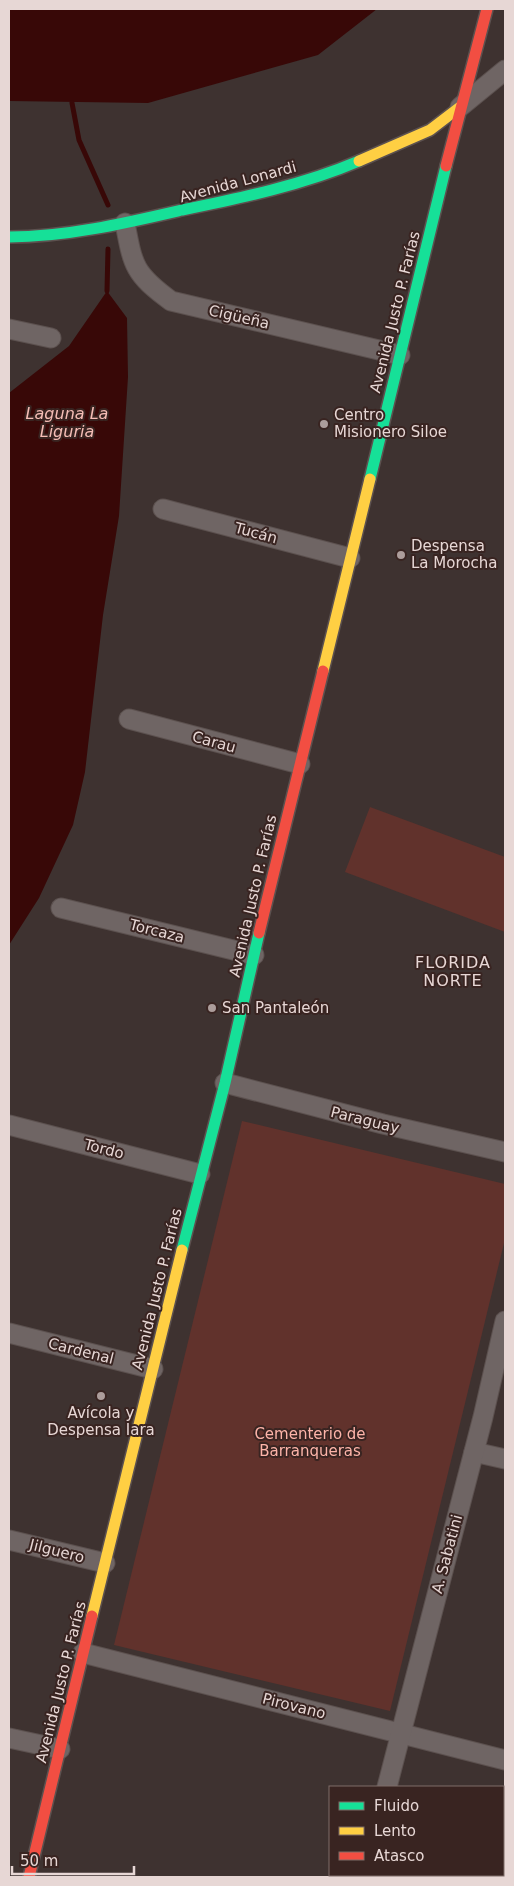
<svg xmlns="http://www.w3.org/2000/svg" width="514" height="1886" viewBox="0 0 514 1886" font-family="'DejaVu Sans',sans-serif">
	<rect width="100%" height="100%" fill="#3e3230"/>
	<!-- green -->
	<g fill="#61322c">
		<polygon points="370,807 505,857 505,932 345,872"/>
		<polygon points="242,1121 505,1184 505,1239 390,1711 114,1645"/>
	</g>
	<!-- water -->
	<g fill="#380807">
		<polygon points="9,9 377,9 318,55 148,103 9,101"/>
		<polygon points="107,291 127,318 128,377 119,516 103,615 85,772 73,825 39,898 9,945 9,393 69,346"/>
	</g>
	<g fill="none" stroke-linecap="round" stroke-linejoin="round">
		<!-- stream -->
		<g stroke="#380807" stroke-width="5">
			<polyline points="72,103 79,140 108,205"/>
			<polyline points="107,291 108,249"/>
		</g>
		<defs>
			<g id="street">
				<polyline points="460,107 505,70"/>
				<path d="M125 223C133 266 134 274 171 301L400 355"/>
				<polyline points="9,329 51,338"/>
				<polyline points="163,509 350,558"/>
				<polyline points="129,719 300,764"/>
				<polyline points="61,908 254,955"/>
				<polyline points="225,1083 383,1124 505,1152"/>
				<polyline points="9,1125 200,1174"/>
				<polyline points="9,1333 153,1369"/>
				<polyline points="474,1452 505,1459"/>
				<polyline points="9,1540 105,1563"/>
				<polyline points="83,1653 505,1760"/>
				<polyline points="9,1738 60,1749"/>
				<polyline points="387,1787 483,1417 505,1321"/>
				<polyline points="363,1877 364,1875"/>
			</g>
			<g id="fast">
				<path d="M9 237C67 237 126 223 182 210 241 198 303 185 359 161"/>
				<polyline points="370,479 446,166"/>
				<polyline points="182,1250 225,1083 259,933"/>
			</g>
			<g id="slow">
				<polyline points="359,161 430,130 460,107"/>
				<polyline points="323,671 370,479"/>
				<polyline points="92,1616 182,1250"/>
			</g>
			<g id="jam">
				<polyline points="446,166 487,9"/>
				<polyline points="259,933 323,671"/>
				<polyline points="29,1877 92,1616"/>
			</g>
		</defs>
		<!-- street casing -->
		<use href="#street" stroke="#5c514f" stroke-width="21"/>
		<!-- fast casing -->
		<use href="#fast" stroke="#5c514f" stroke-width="14"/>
		<!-- slow casing -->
		<use href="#slow" stroke="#5c514f" stroke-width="14"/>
		<!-- jam casing -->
		<use href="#jam" stroke="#5c514f" stroke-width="14"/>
		<!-- street -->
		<use href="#street" stroke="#6f6564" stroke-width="19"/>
		<!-- fast -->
		<use href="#fast" stroke="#16e098" stroke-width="11"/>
		<!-- slow -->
		<use href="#slow" stroke="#ffcf43" stroke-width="11"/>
		<!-- jam -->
		<use href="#jam" stroke="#f24e42" stroke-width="11"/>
	</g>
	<!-- markers -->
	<g fill="#ac9d9b" stroke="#392421" stroke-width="2">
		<circle cx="324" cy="424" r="5"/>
		<circle cx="401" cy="555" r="5"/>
		<circle cx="212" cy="1008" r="5"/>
		<circle cx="101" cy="1396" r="5"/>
	</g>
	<g text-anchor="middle" stroke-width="4" stroke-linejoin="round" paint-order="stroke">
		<!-- street labels -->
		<g font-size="15" fill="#e7d7d5" stroke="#392421">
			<text transform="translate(238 182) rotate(-15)" y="5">Avenida Lonardi</text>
			<text transform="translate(395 312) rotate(-76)" y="5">Avenida Justo P. Farías</text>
			<text transform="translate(239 317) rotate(13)" y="5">Cigüeña</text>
			<text transform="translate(256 533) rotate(15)" y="5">Tucán</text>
			<text transform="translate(214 742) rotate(15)" y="5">Carau</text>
			<text transform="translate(253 896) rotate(-77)" y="5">Avenida Justo P. Farías</text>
			<text transform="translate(157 931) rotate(14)" y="5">Torcaza</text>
			<text transform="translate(365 1120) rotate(14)" y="5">Paraguay</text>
			<text transform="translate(104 1149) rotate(14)" y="5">Tordo</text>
			<text transform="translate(157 1289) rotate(-76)" y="5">Avenida Justo P. Farías</text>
			<text transform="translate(81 1351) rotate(14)" y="5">Cardenal</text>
			<text transform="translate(57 1551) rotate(14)" y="5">Jilguero</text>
			<text transform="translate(447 1554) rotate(-75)" y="5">A. Sabatini</text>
			<text transform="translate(61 1682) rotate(-76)" y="5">Avenida Justo P. Farías</text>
			<text transform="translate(294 1706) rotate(14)" y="5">Pirovano</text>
		</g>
		<!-- poi labels -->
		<g font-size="15" fill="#e7d7d5" stroke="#392421" text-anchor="start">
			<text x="334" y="420">Centro<tspan x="334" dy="17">Misionero Siloe</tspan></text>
			<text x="411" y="551">Despensa<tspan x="411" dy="17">La Morocha</tspan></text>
			<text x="222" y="1013">San Pantaleón</text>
			<text x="101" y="1418" text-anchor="middle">Avícola y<tspan x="101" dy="17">Despensa Iara</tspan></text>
		</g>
		<!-- park labels -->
		<g font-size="15" fill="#fdb4a9" stroke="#392421">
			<text x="310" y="1439">Cementerio de<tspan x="310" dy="17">Barranqueras</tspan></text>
		</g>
		<!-- water labels -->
		<g font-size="16" font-style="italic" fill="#f5bdb5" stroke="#392421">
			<text x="67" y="419">Laguna La<tspan x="67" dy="18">Liguria</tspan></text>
		</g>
		<!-- neighbourhood labels -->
		<g font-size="16" letter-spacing="1" fill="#e7d7d5" stroke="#392421">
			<text x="453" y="968">FLORIDA<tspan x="453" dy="18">NORTE</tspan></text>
		</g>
	</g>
	<!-- border -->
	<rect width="514" height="1886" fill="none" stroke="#e7d7d5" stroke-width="20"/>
	<!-- legend -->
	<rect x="329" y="1786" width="175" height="90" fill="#392421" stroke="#7f6c69"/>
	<rect x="339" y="1802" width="25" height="8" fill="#16e098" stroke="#7f6c69"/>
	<text x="374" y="1811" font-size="15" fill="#e7d7d5">Fluido</text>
	<rect x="339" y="1827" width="25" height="8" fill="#ffcf43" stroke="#7f6c69"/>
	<text x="374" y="1836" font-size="15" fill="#e7d7d5">Lento</text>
	<rect x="339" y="1852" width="25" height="8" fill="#f24e42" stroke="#7f6c69"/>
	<text x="374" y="1861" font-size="15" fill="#e7d7d5">Atasco</text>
	<!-- scale -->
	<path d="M12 1866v8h122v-8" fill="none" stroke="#e7d7d5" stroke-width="2.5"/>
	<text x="20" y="1866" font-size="15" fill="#e7d7d5" stroke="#392421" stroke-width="4" paint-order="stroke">50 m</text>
</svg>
